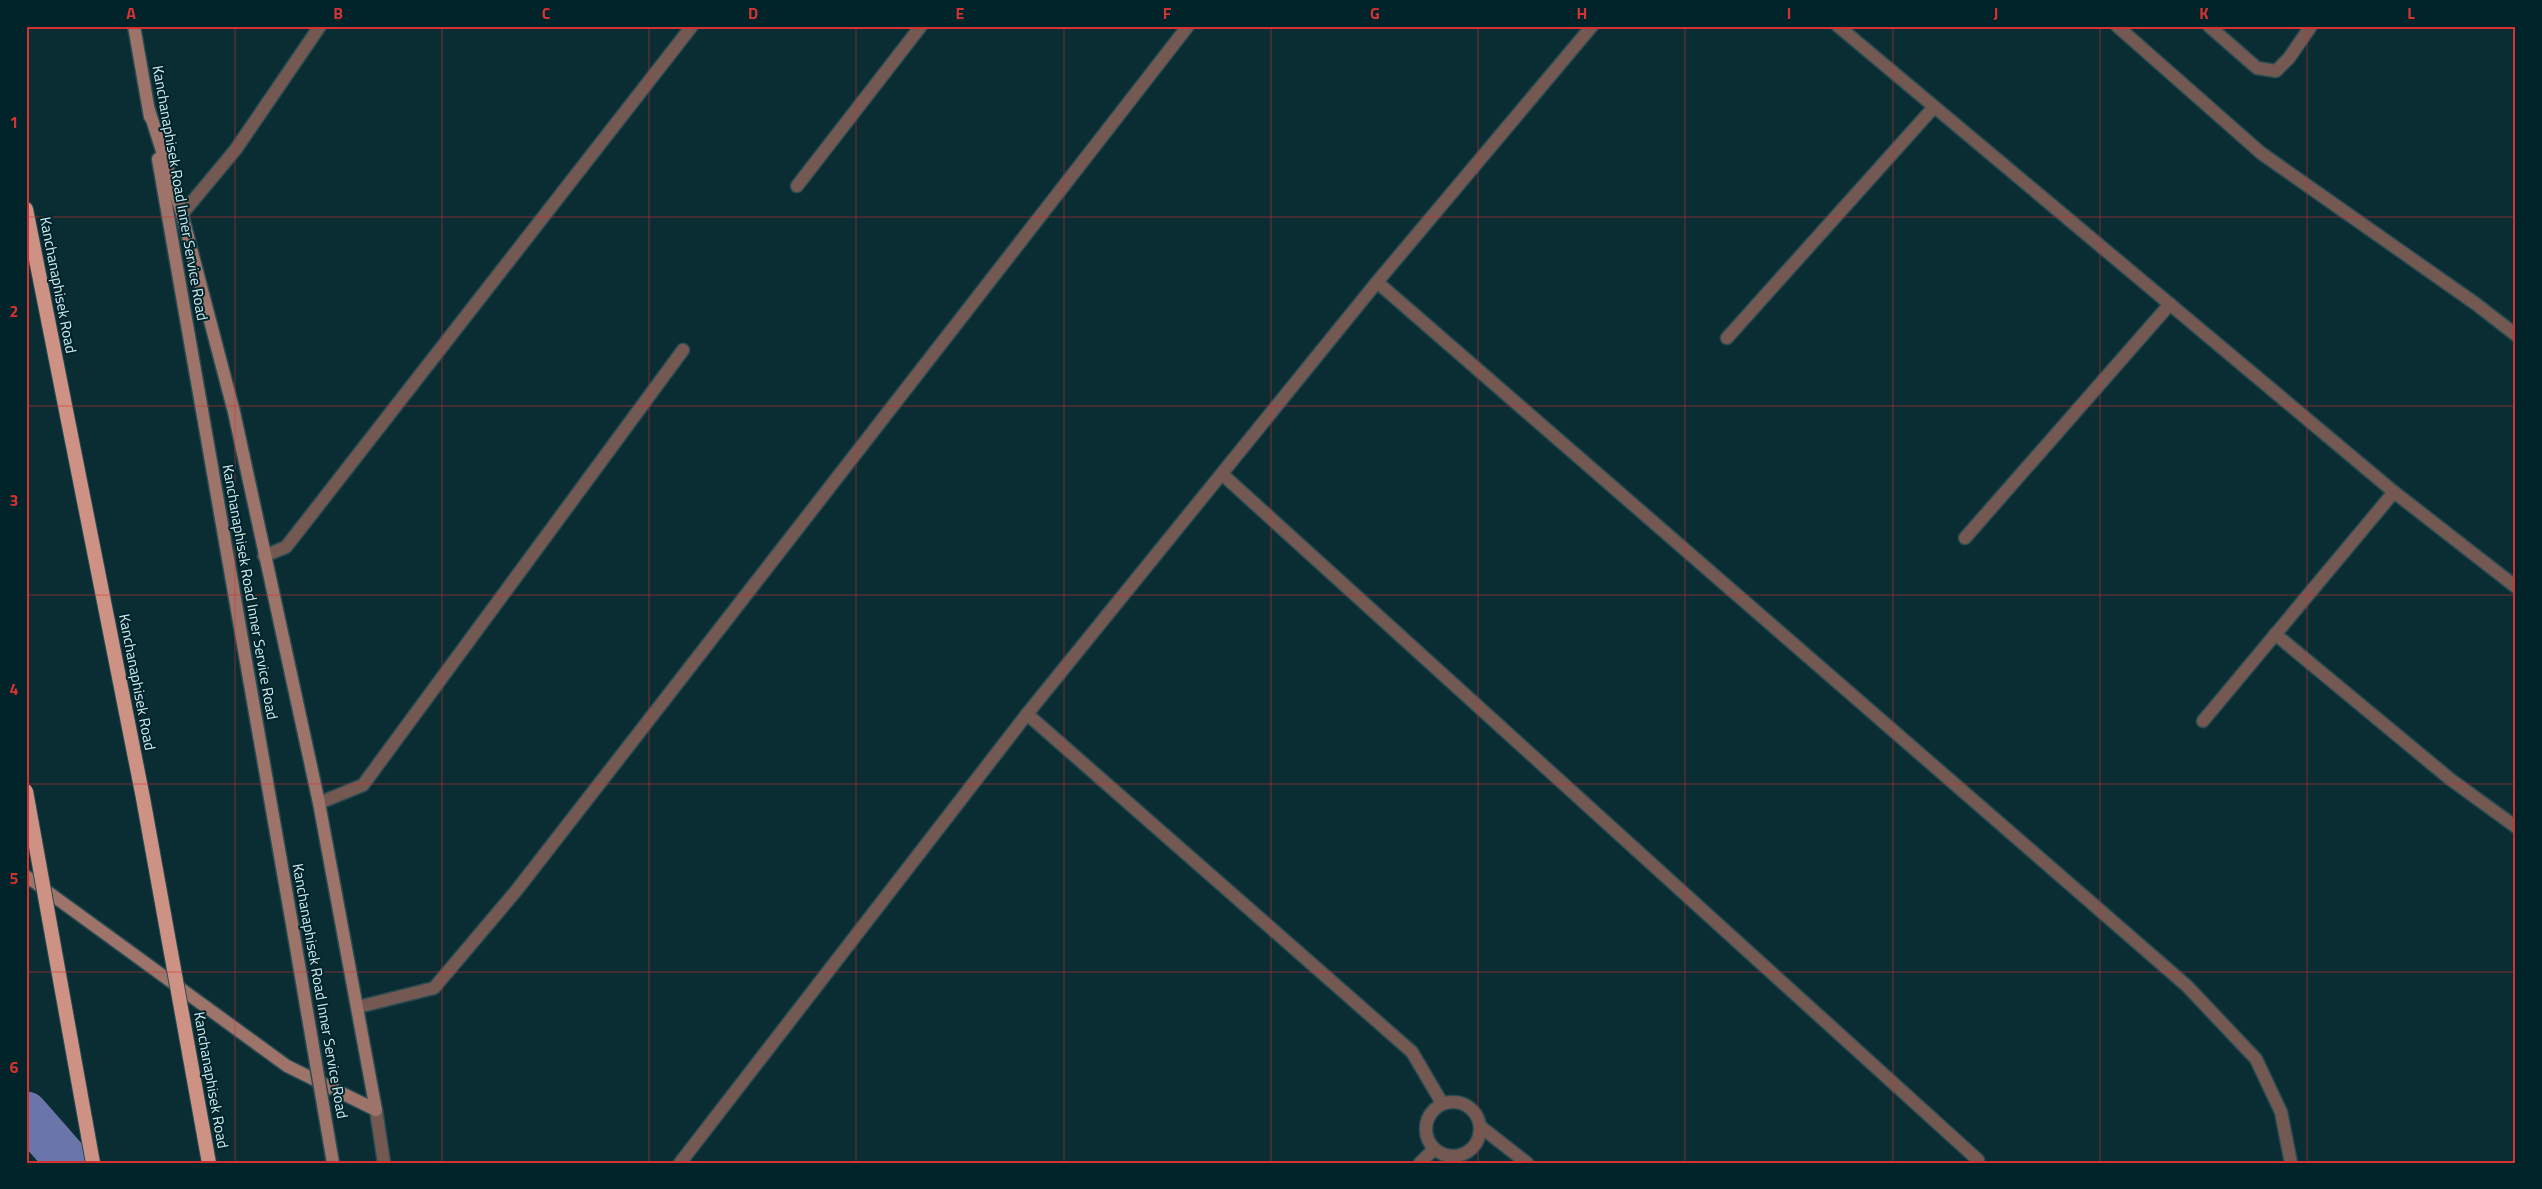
<svg xmlns="http://www.w3.org/2000/svg" width="2542" height="1189" viewBox="0 0 2542 1189" font-family="'Titillium Web',sans-serif">
	<rect width="100%" height="100%" fill="#0a2d34"/>
	<g fill="none" stroke-linecap="round" stroke-linejoin="round">
		<!-- canal -->
		<polyline stroke="#6a75a9" stroke-width="45" points="26,1114 69,1163"/>
		<defs>
			<g id="service">
				<polyline points="797,186 921,26"/>
				<polyline points="319,803 363,785 683,350"/>
			</g>
			<g id="minor">
				<polyline points="1838,26 2394,492 2516,587"/>
				<polyline points="2117,26 2261,153 2476,304 2516,335"/>
				<polyline points="2209,26 2257,68 2276,71 2289,58 2311,26"/>
				<polyline points="182,214 236,149 320,26"/>
				<polyline points="1377,282 2187,986 2256,1059 2281,1112 2291,1163"/>
				<polyline points="1727,338 1934,107"/>
				<polyline points="1222,474 1978,1160"/>
				<polyline points="1965,538 2170,304"/>
				<polyline points="264,556 286,547 692,26"/>
				<polyline points="2275,634 2450,779 2516,827"/>
				<polyline points="1027,714 1412,1052 1442,1103"/>
				<polyline points="2203,721 2394,492"/>
				<polyline points="358,1007 434,988 516,891 1188,26"/>
				<circle cx="1453" cy="1129" r="27"/>
				<polyline points="376,1110 384,1163"/>
				<polyline points="1481,1127 1527,1163"/>
				<polyline points="680,1163 1027,714 1377,282 1592,26"/>
				<polyline points="1420,1163 1434,1149"/>
			</g>
			<g id="secondary">
				<polyline points="134,26 150,117"/>
				<polyline points="158,159 292,924"/>
				<polyline points="26,876 287,1066 376,1110 319,803 234,412 182,214 149,110"/>
			</g>
			<polyline id="trunk" points="26,209 143,798"/>
		</defs>
		<!-- service casing -->
		<use href="#service" stroke="#294c53" stroke-width="15"/>
		<!-- minor casing -->
		<use href="#minor" stroke="#294c53" stroke-width="15"/>
		<!-- secondary casing -->
		<use href="#secondary" stroke="#294c53" stroke-width="15"/>
		<!-- trunk casing -->
		<use href="#trunk" stroke="#294c53" stroke-width="16"/>
		<!-- service -->
		<use href="#service" stroke="#745953" stroke-width="12"/>
		<!-- minor -->
		<use href="#minor" stroke="#745953" stroke-width="12"/>
		<!-- secondary -->
		<use href="#secondary" stroke="#9e746a" stroke-width="12"/>
		<!-- trunk -->
		<use href="#trunk" stroke="#ce9284" stroke-width="14"/>
		<defs>
			<polyline id="secondary-bridge" points="292,924 333,1163"/>
			<g id="trunk-bridge">
				<polyline points="26,791 93,1163"/>
				<polyline points="143,798 209,1163"/>
			</g>
		</defs>
		<!-- secondary-bridge casing -->
		<use href="#secondary-bridge" stroke="#294c53" stroke-width="15" stroke-linecap="butt"/>
		<!-- trunk-bridge casing -->
		<use href="#trunk-bridge" stroke="#294c53" stroke-width="16" stroke-linecap="butt"/>
		<!-- secondary-bridge -->
		<use href="#secondary-bridge" stroke="#9e746a" stroke-width="12"/>
		<!-- trunk-bridge -->
		<use href="#trunk-bridge" stroke="#ce9284" stroke-width="14"/>
	</g>
	<!-- grid -->
	<path fill="none" stroke="#d63232" stroke-width="1" stroke-opacity="0.55" d="M235 26V1163M442 26V1163M649 26V1163M856 26V1163M1064 26V1163M1271 26V1163M1478 26V1163M1685 26V1163M1893 26V1163M2100 26V1163M2307 26V1163M26 217H2516M26 406H2516M26 595H2516M26 784H2516M26 972H2516"/>
	<g text-anchor="middle" stroke-width="4" stroke-linejoin="round" paint-order="stroke">
		<!-- street labels -->
		<g font-size="15" fill="#ceedf4" stroke="#01232a">
			<text transform="translate(180 193) rotate(80)" y="5">Kanchanaphisek Road Inner Service Road</text>
			<text transform="translate(58 285) rotate(79)" y="5">Kanchanaphisek Road</text>
			<text transform="translate(250 592) rotate(80)" y="5">Kanchanaphisek Road Inner Service Road</text>
			<text transform="translate(137 682) rotate(79)" y="5">Kanchanaphisek Road</text>
			<text transform="translate(320 991) rotate(80)" y="5">Kanchanaphisek Road Inner Service Road</text>
			<text transform="translate(211 1080) rotate(80)" y="5">Kanchanaphisek Road</text>
		</g>
	</g>
	<!-- border -->
	<rect width="2542" height="1189" fill="none" stroke="#01232a" stroke-width="55"/>
	<rect x="28" y="28" width="2486" height="1134" fill="none" stroke="#d63232" stroke-width="2"/>
	<g font-size="16" text-anchor="middle" font-weight="bold" fill="#d63232">
		<text x="131" y="19">A</text>
		<text x="338" y="19">B</text>
		<text x="546" y="19">C</text>
		<text x="753" y="19">D</text>
		<text x="960" y="19">E</text>
		<text x="1167" y="19">F</text>
		<text x="1375" y="19">G</text>
		<text x="1582" y="19">H</text>
		<text x="1789" y="19">I</text>
		<text x="1996" y="19">J</text>
		<text x="2204" y="19">K</text>
		<text x="2411" y="19">L</text>
		<text x="14" y="128">1</text>
		<text x="14" y="317">2</text>
		<text x="14" y="506">3</text>
		<text x="14" y="695">4</text>
		<text x="14" y="884">5</text>
		<text x="14" y="1073">6</text>
	</g>
</svg>
